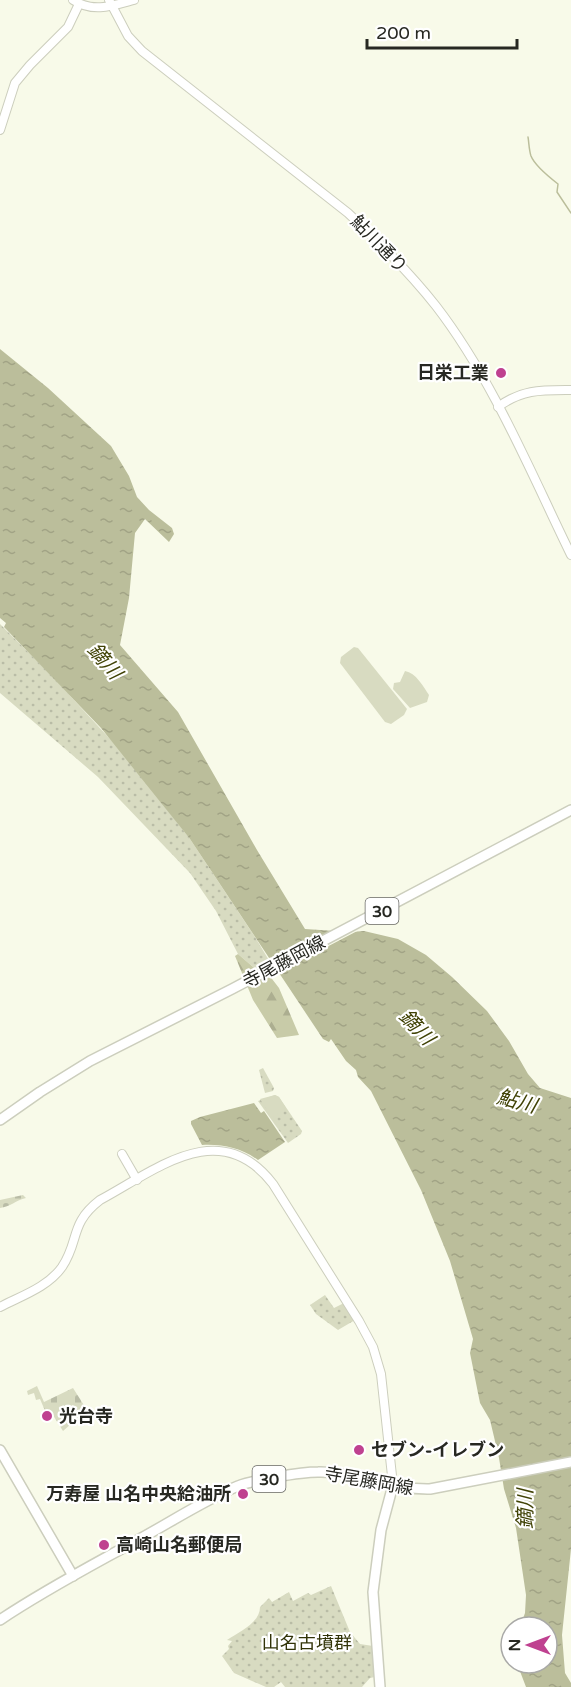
<svg xmlns="http://www.w3.org/2000/svg" width="571" height="1687" font-family="'Varela Round','Noto Sans JP',sans-serif">
<defs>
<pattern id="grass-dots" width="8" height="8" patternUnits="userSpaceOnUse" patternTransform="scale(1.5)"><rect width="8" height="8" fill="#d8dbc1"/><path d="M2 2h.1M6 6h.1" fill="none" stroke="#b9bca6" stroke-width="1.8" stroke-linecap="round"/></pattern>
<pattern id="forest-firs" width="22" height="20" patternUnits="userSpaceOnUse" patternTransform="scale(1.5)"><rect width="22" height="20" fill="#c8cba8"/><path d="M5 1l3.5 6h-7zM16 11l3.5 6h-7z" fill="#acae90"/></pattern>
<pattern id="cemetery-stones" width="16" height="16" patternUnits="userSpaceOnUse" patternTransform="scale(1.5)"><rect width="16" height="16" fill="#d8dbc1"/><path d="M2 7V4a2 2 0 0 1 4 0v3zM10 15v-3a2 2 0 0 1 4 0v3z" fill="#b9bca6"/></pattern>
<pattern id="water-ripples" width="26" height="14" patternUnits="userSpaceOnUse" patternTransform="scale(1.5)"><rect width="26" height="14" fill="#bbbe9b"/><path d="M2 4q2-2 4 0t4 0M15 11q2-2 4 0t4 0" fill="none" stroke="#a1a385"/></pattern>
</defs>
<rect width="100%" height="100%" fill="#f8fae9"/>
<g fill="url(#grass-dots)">
<path d="M0,624L49,673L123,753L190,839L255,937L276,972L269,975L259,972L238,954L216,911L190,873L98,777L0,693Z"/>
<path d="M263,1068L274,1088L273,1091L265,1093L259,1070Z"/>
<path d="M275,1095L279,1097L302,1131L301,1134L288,1143L258,1101Z"/>
<path d="M325,1295L334,1308L344,1303L355,1320L338,1330L316,1314L310,1305Z"/>
<path d="M331,1586L350,1632L360,1644L373,1646L375,1677L370,1678L362,1687H285L281,1682L274,1687H266L234,1673L222,1656L229,1649L228,1646L232,1641L227,1640C239,1632 260,1623 260,1607L269,1598L272,1602L289,1592L293,1601L308,1593L311,1595Z"/>
</g>
<path fill="url(#forest-firs)" d="M238,954L259,972L269,975L279,988L299,1035L277,1038L253,1000L235,956Z"/>
<g fill="url(#cemetery-stones)">
<path d="M23,1195L26,1198C16,1200 10,1207 0,1208V1200Z"/>
<path d="M37,1386L44,1402L73,1388L87,1410L63,1431L51,1412L46,1413L40,1399L36,1400L34,1393L28,1395L27,1391Z"/>
</g>
<g fill="#d8dbc1">
<path d="M354,647L358,648L407,709L404,715L391,724L385,722L340,663L341,657Z"/>
<path d="M405,671C416,673 423,686 429,695L427,702L410,708L393,689L394,683L400,682Z"/>
<path d="M275,1095L279,1097L286,1108L272,1118L260,1099Z"/>
</g>
<g fill="url(#water-ripples)">
<path d="M0,349L48,388L111,446L129,476L137,497L149,510L172,528L174,534L169,542L145,519L135,533L129,598L120,645L178,712L257,850L305,929L350,932L364,931L398,939L426,955L452,977L487,1011L509,1041L528,1074L540,1088L571,1098V1549L562,1635L565,1673L571,1683V1687H526L518,1666V1663H547V1627H520L525,1613L526,1595L516,1528L504,1489L499,1458L490,1420L480,1403L470,1353L473,1339L450,1261L421,1190L371,1091L358,1077L356,1070L346,1061L331,1039L329,1042L323,1039L190,839L101,728L4,627L6,623L0,618Z"/>
<path d="M254,1103L261,1113L264,1111L285,1142L258,1160C241,1148 223,1144 202,1145L191,1124V1121L200,1117Z"/>
</g>
<path fill="#f8fae9" d="M339,927L350,929L363,928L275,974L269,964Z"/>
<g fill="none" stroke-linecap="round" stroke-linejoin="round">
<path stroke="#bbbe9b" stroke-width="1.5" d="M528,137C529,143 529,150 531,156C535,166 549,177 558,184L557,192L571,213"/>
<defs>
<g id="minor">
<path d="M73,0C93,13 112,6 134,0"/>
<path d="M109,0L128,36L142,51L348,213C379,242 410,273 436,306C493,380 530,471 571,555"/>
<path d="M0,130L15,83L30,65L68,27L79,4"/>
<path d="M498,407C522,389 542,390 571,390"/>
<path d="M122,1154L137,1180"/>
<path d="M0,1307C21,1296 48,1287 62,1267C80,1240 69,1224 100,1200C156,1170 220,1115 273,1184L359,1321L373,1347L381,1374L393,1485"/>
</g>
<g id="major">
<path d="M0,1120L40,1092L90,1061L232,989L571,810"/>
<path d="M0,1450L73,1576"/>
<path d="M0,1620C43,1591 89,1567 134,1542C168,1524 202,1501 238,1486C254,1480 300,1472 318,1472C356,1471 392,1490 430,1489L571,1462"/>
<path d="M380,1687L373,1592L381,1530L393,1485"/>
</g>
</defs>
<use href="#minor" stroke="#cccebd" stroke-width="10"/>
<use href="#major" stroke="#cccebd" stroke-width="12"/>
<use href="#minor" stroke="#fff" stroke-width="8"/>
<use href="#major" stroke="#fff" stroke-width="9"/>
</g>
<g fill="#bf4190" stroke="#fff" stroke-width="2">
<circle cx="501" cy="373" r="6"/>
<circle cx="47" cy="1416" r="6"/>
<circle cx="359" cy="1450" r="6"/>
<circle cx="243" cy="1494" r="6"/>
<circle cx="104" cy="1545" r="6"/>
</g>
<g text-anchor="middle" stroke-width="4.5" stroke-linejoin="round" paint-order="stroke">
<g fill="#fff" stroke="#686864" stroke-width="1.5">
<rect x="365.5" y="898" width="33" height="26" rx="4.5"/>
<rect x="252.5" y="1466" width="33" height="26" rx="4.5"/>
</g>
<g font-size="16" font-weight="bold" fill="#272822">
<text x="382" y="917">30</text>
<text x="269" y="1485">30</text>
</g>
<g font-size="18" fill="#272822" stroke="#fff">
<text transform="translate(379 244) rotate(46)" y="6">鮎川通り</text>
<text transform="translate(284 962) rotate(-28)" y="6">寺尾藤岡線</text>
<text transform="translate(369 1481) rotate(10)" y="6">寺尾藤岡線</text>
</g>
<g font-size="18" font-weight="bold" fill="#272822" stroke="#fff" text-anchor="start">
<text x="489" y="379" text-anchor="end">日栄工業</text>
<text x="59" y="1422">光台寺</text>
<text x="371" y="1456">セブン-イレブン</text>
<text x="231" y="1500" text-anchor="end">万寿屋 山名中央給油所</text>
<text x="116" y="1551">高崎山名郵便局</text>
</g>
<g font-size="18" fill="#313307" stroke="#fff">
<text x="307" y="1649">山名古墳群</text>
</g>
<g font-size="20" font-style="italic" fill="#404205" stroke="#fff">
<text transform="translate(105 661) rotate(50)" y="7">鏑川</text>
<text transform="translate(417 1027) rotate(47)" y="7">鏑川</text>
<text transform="translate(517 1101) rotate(15)" y="7">鮎川</text>
<text transform="translate(525 1509) rotate(-90)" y="7">鏑川</text>
</g>
</g>
<g transform="translate(529 1645) rotate(270)"><circle r="28" fill="#ffffff" stroke="#a9a9a7" stroke-width="1.5"/>
<path d="M0-4.5L10 22L0 15L-10 22Z" fill="#bf4190"/>
<text y="-9" font-size="16" font-weight="bold" text-anchor="middle" fill="#272822">N</text>
</g>
<path d="M367 39v9h150v-9" fill="none" stroke="#272822" stroke-width="3"/>
<text x="376" y="39" font-size="18" fill="#272822" stroke="#ffffff" stroke-width="4.5" paint-order="stroke">200 m</text>
</svg>
